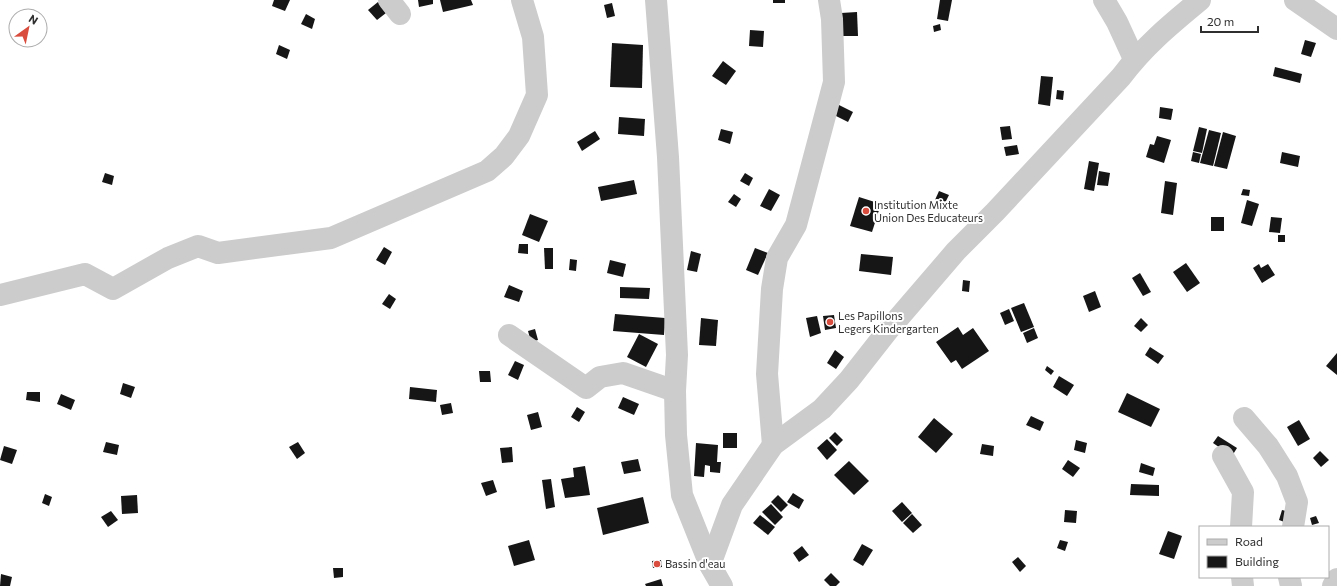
<svg xmlns="http://www.w3.org/2000/svg" width="1337" height="586" font-family="Commissioner,sans-serif">
<rect width="100%" height="100%" fill="#fff"/>
<g fill="#161616">
<path d="M274,0H290L285,11L272,6Z"/>
<path d="M418,0H433V4L419,7Z"/>
<path d="M440,0H471L473,5L443,12Z"/>
<rect x="773" y="0" width="12" height="3"/>
<path d="M940,0H952L948,21L937,19Z"/>
<path d="M378,2L386,13L377,20L368,10Z"/>
<path d="M612,3L615,16L607,18L604,5Z"/>
<path d="M857,12L858,36H842L841,13Z"/>
<path d="M306,14L315,19L312,29L301,24Z"/>
<path d="M940,24L941,30L934,32L933,26Z"/>
<path d="M750,30L764,31L763,47L749,46Z"/>
<path d="M1305,40L1316,43L1311,57L1301,54Z"/>
<path d="M612,43L643,45L642,88L610,87Z"/>
<path d="M279,45L290,50L287,59L276,54Z"/>
<path d="M723,61L736,71L726,85L712,76Z"/>
<path d="M1275,67L1302,74L1300,83L1273,76Z"/>
<path d="M1041,76L1053,77L1050,106L1038,104Z"/>
<path d="M1057,90L1064,91L1063,100L1056,99Z"/>
<path d="M837,104L853,112L848,122L832,114Z"/>
<path d="M1160,107L1173,109L1171,120L1159,118Z"/>
<path d="M619,117L645,119L644,136L618,134Z"/>
<path d="M1010,126L1012,139L1002,140L1000,127Z"/>
<path d="M1199,127L1207,129L1202,153L1193,151Z"/>
<path d="M721,129L733,132L730,144L718,140Z"/>
<path d="M1209,130L1221,133L1213,166L1200,163Z"/>
<path d="M595,131L600,139L582,151L577,142Z"/>
<path d="M1223,132L1236,136L1227,169L1214,166Z"/>
<path d="M1157,136L1171,140L1164,163L1146,157L1150,144L1154,145Z"/>
<path d="M1017,145L1019,154L1006,156L1004,147Z"/>
<path d="M1193,152L1201,154L1199,163L1191,161Z"/>
<path d="M1282,152L1300,156L1298,167L1280,163Z"/>
<path d="M1089,161L1099,163L1094,191L1084,189Z"/>
<path d="M1099,171L1110,173L1108,186L1097,185Z"/>
<path d="M105,173L114,176L112,185L102,182Z"/>
<path d="M745,173L753,178L749,186L740,181Z"/>
<path d="M634,180L637,194L601,201L598,187Z"/>
<path d="M1165,181L1177,183L1173,215L1161,213Z"/>
<path d="M769,189L780,195L771,211L760,206Z"/>
<path d="M1243,189L1250,190L1249,196L1241,195Z"/>
<path d="M939,191L949,195L944,205L935,200Z"/>
<path d="M734,194L741,199L736,207L728,202Z"/>
<path d="M859,197L881,204L872,232L850,226Z"/>
<path d="M1247,200L1259,204L1252,226L1241,223Z"/>
<path d="M530,214L548,221L539,242L522,235Z"/>
<rect x="1211" y="217" width="13" height="14"/>
<path d="M1271,217L1282,218L1280,233L1269,232Z"/>
<rect x="1278" y="235" width="7" height="7"/>
<path d="M519,244H528V254L518,253Z"/>
<path d="M384,247L392,252L385,265L376,260Z"/>
<path d="M544,248H553V269H545Z"/>
<path d="M755,248L768,253L758,275L746,270Z"/>
<path d="M691,251L701,254L697,272L687,270Z"/>
<path d="M861,254L893,257L891,275L859,271Z"/>
<path d="M570,259L577,260L576,271L569,270Z"/>
<path d="M610,260L626,264L623,277L607,273Z"/>
<path d="M1186,263L1200,283L1187,292L1173,272Z"/>
<path d="M1259,264L1261,268L1268,264L1275,275L1262,283L1253,268Z"/>
<path d="M1140,273L1151,292L1143,296L1132,278Z"/>
<path d="M963,280L970,281L969,292L962,291Z"/>
<path d="M509,285L523,291L519,302L504,297Z"/>
<path d="M620,287L650,288L649,299L620,298Z"/>
<path d="M1095,291L1101,307L1089,312L1083,296Z"/>
<path d="M389,294L396,299L390,309L382,304Z"/>
<path d="M1024,303L1034,327L1021,332L1011,308Z"/>
<path d="M1009,309L1014,321L1005,325L1000,313Z"/>
<path d="M615,314L665,318L664,335L613,331Z"/>
<path d="M834,315L836,328L825,330L823,316Z"/>
<path d="M817,316L821,333L810,337L806,318Z"/>
<path d="M701,318L718,320L716,346L699,345Z"/>
<path d="M1141,318L1148,325L1141,332L1134,326Z"/>
<path d="M958,327L963,335L973,328L989,351L962,369L956,360L951,363L936,342Z"/>
<path d="M1034,328L1038,338L1027,343L1023,333Z"/>
<path d="M535,329L538,340L531,342L528,331Z"/>
<path d="M639,334L658,344L646,367L627,357Z"/>
<path d="M1150,347L1164,356L1158,364L1145,355Z"/>
<path d="M835,350L844,357L836,369L827,363Z"/>
<path d="M1337,353V375L1326,366Z"/>
<path d="M515,361L524,365L518,380L508,375Z"/>
<path d="M1047,366L1054,371L1051,375L1045,370Z"/>
<path d="M479,371H490L491,382H480Z"/>
<path d="M1059,376L1074,385L1067,396L1053,387Z"/>
<path d="M123,383L135,387L131,398L120,394Z"/>
<path d="M410,387L437,390L436,402L409,399Z"/>
<path d="M27,392H40V402L26,400Z"/>
<path d="M1127,393L1160,409L1151,427L1118,412Z"/>
<path d="M61,394L75,400L71,410L57,404Z"/>
<path d="M623,397L639,404L634,415L618,408Z"/>
<path d="M451,403L453,413L442,415L440,405Z"/>
<path d="M577,407L585,412L579,422L571,417Z"/>
<path d="M538,412L542,427L531,430L527,415Z"/>
<path d="M1031,416L1044,422L1040,431L1026,425Z"/>
<path d="M934,418L953,434L936,453L918,437Z"/>
<path d="M1299,420L1310,439L1298,446L1287,427Z"/>
<path d="M835,432L843,440L837,446L829,438Z"/>
<rect x="723" y="433" width="14" height="15"/>
<path d="M1218,436L1237,448L1232,456L1213,443Z"/>
<path d="M827,439L837,450L827,460L817,448Z"/>
<path d="M1076,440L1087,443L1085,453L1074,450Z"/>
<path d="M106,442L119,445L117,455L103,452Z"/>
<path d="M298,442L305,453L297,459L289,447Z"/>
<path d="M696,443L718,445L717,462H721L720,473L710,472V466L705,465L704,477L694,476Z"/>
<path d="M982,444L994,446L993,456L980,454Z"/>
<path d="M4,446L17,450L12,464L0,460Z"/>
<path d="M512,447L513,462L502,463L500,448Z"/>
<path d="M1320,451L1329,460L1321,467L1313,458Z"/>
<path d="M638,459L641,471L624,474L621,462Z"/>
<path d="M1068,460L1080,468L1073,477L1062,469Z"/>
<path d="M849,461L869,481L854,495L834,475Z"/>
<path d="M1141,463L1155,468L1153,476L1139,472Z"/>
<path d="M585,466L590,495L565,498L561,479L574,477L573,468Z"/>
<path d="M551,479L555,507L546,509L542,480Z"/>
<path d="M493,480L497,492L486,496L481,483Z"/>
<path d="M1131,484L1159,485V496L1130,495Z"/>
<path d="M793,493L804,500L799,509L787,502Z"/>
<path d="M45,494L52,497L49,506L42,503Z"/>
<path d="M137,495L138,513L122,514L121,496Z"/>
<path d="M778,495L788,505L781,512L771,502Z"/>
<path d="M643,497L649,523L603,535L597,508Z"/>
<path d="M902,502L912,513L902,522L892,511Z"/>
<path d="M771,504L783,517L775,525L762,512Z"/>
<path d="M1065,510L1077,511L1076,523L1064,522Z"/>
<path d="M1282,510L1290,512L1287,523L1279,520Z"/>
<path d="M111,511L118,520L108,527L101,517Z"/>
<path d="M912,514L922,525L913,533L903,523Z"/>
<path d="M760,515L775,527L768,535L753,523Z"/>
<path d="M1316,516L1319,523L1312,525L1310,518Z"/>
<path d="M1168,531L1182,536L1174,559L1159,554Z"/>
<path d="M529,540L535,560L514,566L508,546Z"/>
<path d="M1060,540L1068,542L1065,551L1057,548Z"/>
<path d="M862,544L873,550L863,566L853,560Z"/>
<path d="M802,546L809,555L799,562L793,553Z"/>
<path d="M1018,557L1026,566L1020,572L1012,562Z"/>
<path d="M661,560L662,567L653,568L652,561Z"/>
<path d="M333,568H343V577L334,578Z"/>
<path d="M831,573L840,582L836,586H830L824,580Z"/>
<path d="M1,574L12,577L10,586H0Z"/>
<path d="M661,579L663,586H646L645,584Z"/>
</g>
<g fill="none" stroke-linecap="round" stroke-linejoin="round">
<g stroke="#ccc" stroke-width="22">
<path d="M389,0L400,14"/>
<path d="M656,0L668,157L677,355L675,391L676,435L682,495L710,565"/>
<path d="M1104,0L1117,22L1134,59"/>
<path d="M1295,0L1337,29"/>
<path d="M0,295L85,274L113,289L168,258L198,246L218,253L331,238L487,171L504,156L519,136L537,95L533,37L522,0"/>
<path d="M509,335L586,388L600,377L623,373L675,391"/>
<path d="M1244,418L1268,446L1287,476L1297,502L1293,527"/>
<path d="M773,445L767,374L772,289L777,258L796,225L834,82L832,19L829,0"/>
<path d="M1223,456L1243,492L1241,527"/>
<path d="M1242,577L1243,586"/>
<path d="M1289,577L1291,586"/>
<path d="M722,586L710,565L732,505L773,445L822,409L849,380L889,329L956,251L995,212L1121,77C1144,46 1171,24 1200,0"/>
<path d="M1333,586L1337,579"/>
</g>
</g>
<g fill="#d94d3e" stroke="#fff" stroke-width="1.5">
<circle cx="866" cy="211" r="4"/>
<circle cx="830" cy="322" r="4"/>
<circle cx="657" cy="564" r="4"/>
</g>
<g text-anchor="middle" stroke-width="4" stroke-linejoin="round" paint-order="stroke">
<g font-size="11" fill="#2f2f2f" stroke="#fff" text-anchor="start">
<text x="874" y="209">Institution Mixte<tspan x="874" dy="13">Union Des Educateurs</tspan></text>
<text x="838" y="320">Les Papillons<tspan x="838" dy="13">Legers Kindergarten</tspan></text>
<text x="665" y="568">Bassin d'eau</text>
</g>
</g>
<rect x="1199" y="526" width="130" height="52" fill="#ffffff" stroke="#acacac"/>
<rect x="1207" y="539" width="20" height="6" fill="#cccccc" stroke="#acacac"/>
<text x="1235" y="546" font-size="12" fill="#2f2f2f">Road</text>
<rect x="1207" y="556" width="20" height="12" fill="#161616" stroke="#acacac"/>
<text x="1235" y="566" font-size="12" fill="#2f2f2f">Building</text>
<g transform="translate(28 28) rotate(33)"><circle r="19" fill="#ffffff" stroke="#acacac"/>
<path d="M0-3L7 15L0 10L-7 15Z" fill="#d94d3e"/>
<text y="-6" font-size="11" font-weight="bold" text-anchor="middle" fill="#2f2f2f">N</text>
</g>
<path d="M1201 26v6h57v-6" fill="none" stroke="#2f2f2f" stroke-width="2"/>
<text x="1207" y="26" font-size="12" fill="#2f2f2f" stroke="#ffffff" stroke-width="3" paint-order="stroke">20 m</text>
</svg>
